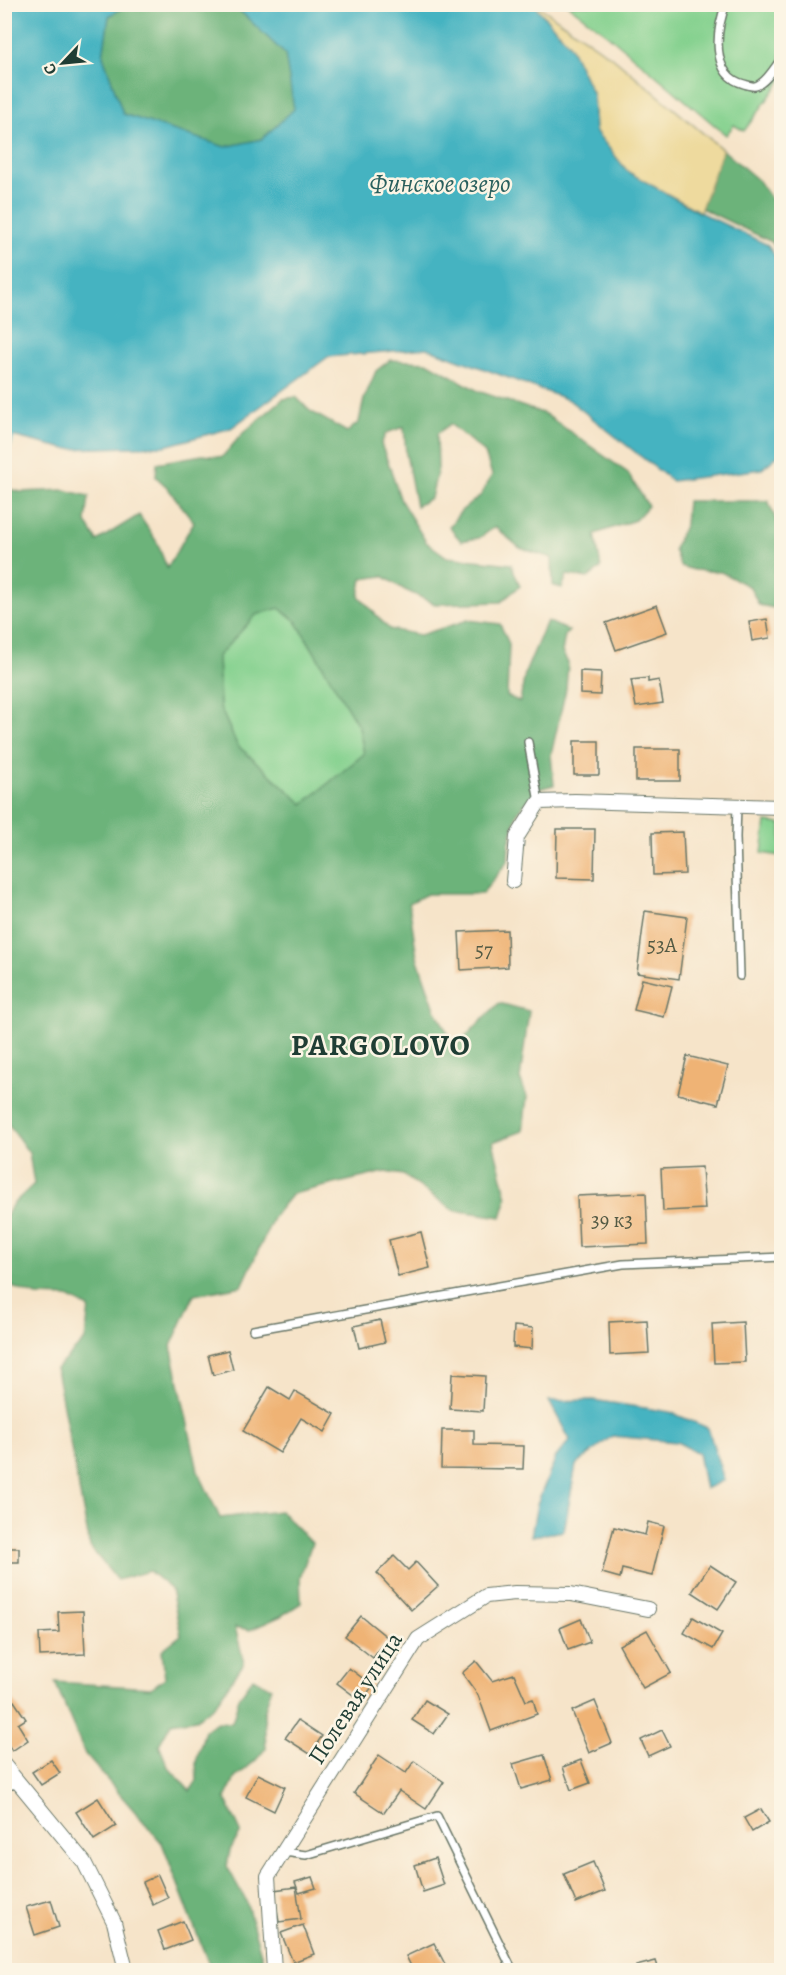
<svg xmlns="http://www.w3.org/2000/svg" width="786" height="1975" font-family="Alegreya,serif">
<rect width="100%" height="100%" fill="#fcf5e5"/>
<filter id="ink" filterUnits="userSpaceOnUse"><feTurbulence type="fractalNoise" baseFrequency=".0167" numOctaves="2"/><feDisplacementMap in="SourceGraphic" scale="12" xChannelSelector="R" yChannelSelector="G"/><feConvolveMatrix kernelMatrix="1 2 1 2 8 2 1 2 1" color-interpolation-filters="sRGB"/></filter>
<filter id="wash" filterUnits="userSpaceOnUse"><feTurbulence type="fractalNoise" baseFrequency=".008" numOctaves="4" result="noise"/><feDisplacementMap in="SourceGraphic" scale="24" xChannelSelector="R" yChannelSelector="G"/><feGaussianBlur stdDeviation="1.35" result="paint"/><feColorMatrix in="noise" values="0 0 0 0 0 0 0 0 0 0 0 0 0 0 0 0 0 1.4 0 .05"/><feComposite in="paint" operator="in"/></filter>
<g filter="url(#wash)">
<rect width="100%" height="100%" fill="#f6e4c9"/>
<g fill="#85d18f" stroke="#528762" stroke-width="1.5">
<path d="M568,5H781V81L744,131L734,125L726,135L608,35Z"/>
<path d="M279,608L296,621L359,726L364,754L303,804L237,745L220,707L218,656L256,614Z"/>
<path d="M766,822L781,824V856L762,853Z"/>
</g>
<g fill="#6cb37a" stroke="#467857" stroke-width="1.5" fill-rule="evenodd">
<path d="M127,5H213L215,6L240,11L285,54L295,109L262,139L225,147L123,114L103,56L109,16Z"/>
<path d="M723,150L759,181L781,213V257L772,242L701,208Z"/>
<path d="M390,360L427,362L478,391L545,414L628,473L648,506L635,520L595,534L601,568L588,578L567,575L562,588L553,586L552,558L520,548L495,527L479,538L461,541L449,527L461,511L481,495L492,475L485,453L450,424L437,434L438,468L431,498L416,506L406,454L404,427L386,433L381,444L389,465L401,501L426,542L447,557L511,564L520,586L501,602L435,604L405,590L383,576L362,579L359,596L389,629L420,635L468,620L500,624L509,644L507,696L520,702L525,673L547,621L569,631L565,635L562,652L568,663L566,689L551,755L554,785L538,789L517,813L509,844L508,861L482,894H427L409,903L417,957L435,1009L455,1047L499,1003L529,1011L520,1079L527,1097L523,1131L493,1142L507,1198L501,1217L453,1210L403,1175L385,1172L292,1194L274,1216L242,1286L194,1295L171,1346L198,1471L220,1518L280,1511L312,1543L300,1577L301,1603L281,1616L250,1630L235,1627L244,1663L214,1706L196,1719L171,1723L159,1745L168,1767L190,1791L197,1781L196,1762L205,1730L217,1722L232,1723L239,1698L253,1678L271,1688L264,1713L266,1748L256,1760L235,1778L225,1798L241,1832L230,1850L227,1866L246,1901L263,1961L264,1970H211L162,1843L85,1754L55,1682L151,1688L165,1678L162,1650L181,1635L171,1589L149,1571L117,1580L90,1547L56,1369L85,1340L89,1308L68,1297L37,1296L4,1284V1221L12,1205L34,1184L29,1153L4,1118L5,488L21,492L64,490L89,496L86,522L97,541L139,515L157,542L167,568L194,522L167,487L156,477L157,463L202,455L222,457L243,433L283,399L296,397L310,411L347,432L359,422L364,399L376,371ZM279,608L296,621L359,727L364,754L303,804L237,745L220,707L218,656L256,615Z"/>
<path d="M687,501H768L781,531L780,609L759,605L750,587L721,572L694,570L680,566L674,549L685,524Z"/>
</g>
<path fill="#eeda9e" stroke="#868c69" stroke-width="1.5" d="M534,5H537L616,60L723,150L700,212L628,172L595,131L593,95L569,44Z"/>
<g fill="#45b3c1" stroke="#32787a" stroke-width="1.5">
<path d="M5,4L127,5L109,16L103,56L123,114L225,147L262,139L294,109L285,54L240,11L215,6L213,5H534L569,44L593,95L595,131L628,172L699,212L768,245L781,265V453L762,469L672,481L569,400L427,348L328,357L231,428L165,446L66,449L12,436L4,425Z"/>
<path d="M593,1400L670,1412L708,1428L724,1480L705,1489L698,1453L677,1442L612,1436L576,1465L564,1531L531,1536L537,1504L556,1457L570,1440L549,1401Z"/>
</g>
<g fill="none" stroke-linecap="round" stroke-linejoin="round">
<path stroke="#45b3c1" stroke-width="4.5" d="M4,461L12,436"/>
</g>
<g id="blocks">
<g fill="#efb374">
<path d="M657,605L667,632L616,650L606,623Z"/>
<path d="M767,619L770,638L752,641L749,622Z"/>
<path d="M580,671L601,672L600,695L580,694Z"/>
<path d="M648,678V682L659,680L663,703L636,707L631,680Z"/>
<rect x="574" y="741" width="25" height="34"/>
<rect x="636" y="749" width="44" height="32"/>
<path d="M557,829H595L594,879L556,878Z"/>
<path d="M683,832L685,874L653,875L652,833Z"/>
<path d="M645,911L687,917L679,979L637,973Z"/>
<path d="M507,930L508,967L461,970L459,932Z"/>
<path d="M642,979L672,986L664,1017L634,1010Z"/>
<path d="M687,1056L728,1066L718,1104L678,1094Z"/>
<path d="M702,1167L705,1209L663,1211L661,1169Z"/>
<path d="M646,1193L648,1244L579,1247L577,1196Z"/>
<path d="M421,1232L430,1268L398,1276L389,1240Z"/>
<path d="M380,1320L385,1342L359,1348L354,1326Z"/>
<path d="M647,1320L649,1353L610,1355L609,1322Z"/>
<path d="M743,1322L745,1362L714,1363L712,1324Z"/>
<path d="M514,1326L533,1328L532,1349L513,1347Z"/>
<path d="M228,1350L233,1370L213,1375L208,1355Z"/>
<path d="M452,1374L485,1376L483,1411L450,1409Z"/>
<path d="M269,1387L290,1400L295,1391L335,1414L325,1432L301,1418L280,1453L243,1431Z"/>
<path d="M442,1430H474V1445L524,1446L523,1469L441,1468Z"/>
<path d="M648,1522L664,1526L652,1576L622,1569L620,1578L602,1573L614,1527L645,1535Z"/>
<rect x="4" y="1548" width="15" height="14"/>
<path d="M394,1556L408,1570L416,1562L438,1586L411,1610L377,1573Z"/>
<path d="M710,1565L736,1582L718,1609L692,1592Z"/>
<path d="M83,1611L85,1654L40,1656L39,1633L59,1632L58,1612Z"/>
<path d="M361,1616L388,1638L373,1658L345,1636Z"/>
<path d="M693,1617L722,1634L713,1649L684,1633Z"/>
<path d="M581,1619L590,1642L568,1650L560,1628Z"/>
<path d="M647,1630L671,1673L643,1688L619,1645Z"/>
<path d="M476,1661L492,1681L514,1674L526,1701L533,1699L537,1714L491,1731L478,1695L462,1673Z"/>
<path d="M349,1668L373,1686L361,1701L337,1683Z"/>
<path d="M425,1700L448,1714L434,1734L412,1720Z"/>
<path d="M14,1701L26,1719L18,1724L28,1740L12,1751L4,1738V1707Z"/>
<path d="M595,1701L612,1743L589,1753L572,1711Z"/>
<path d="M298,1720L322,1736L310,1754L285,1738Z"/>
<path d="M662,1730L670,1746L648,1756L641,1740Z"/>
<path d="M379,1755L406,1773L414,1761L444,1782L426,1809L399,1791L384,1813L354,1793Z"/>
<path d="M544,1755L552,1780L521,1789L513,1764Z"/>
<path d="M51,1760L60,1773L41,1785L32,1772Z"/>
<path d="M581,1760L590,1783L571,1790L563,1767Z"/>
<path d="M258,1774L285,1787L274,1811L246,1797Z"/>
<path d="M98,1798L116,1826L94,1840L76,1812Z"/>
<path d="M761,1809L769,1822L752,1832L744,1818Z"/>
<path d="M435,1858L444,1885L423,1892L415,1865Z"/>
<path d="M593,1862L605,1891L576,1903L564,1874Z"/>
<path d="M158,1875L168,1898L153,1905L143,1882Z"/>
<path d="M312,1877L316,1888L299,1893L295,1882Z"/>
<path d="M296,1887L301,1919L279,1922L274,1890Z"/>
<path d="M51,1900L59,1927L35,1935L26,1907Z"/>
<path d="M183,1921L191,1940L165,1950L158,1931Z"/>
<path d="M303,1925L314,1954L293,1962L281,1933Z"/>
<path d="M434,1943L448,1970H413L406,1956Z"/>
<path d="M656,1961L659,1970H637L636,1966Z"/>
</g>
</g>
</g>
<g filter="url(#ink)">
<use href="#blocks" fill-opacity="0" stroke="#6a7768" stroke-width="1.5"/>
<g fill="none" stroke-linecap="round" stroke-linejoin="round">
<defs>
<g id="lane">
<path d="M726,4C716,30 710,75 744,84C751,86 755,88 761,83C769,78 776,65 782,58"/>
<path d="M528,742L539,802"/>
<path d="M737,806L736,837L740,976"/>
<path d="M253,1330L623,1264L782,1257"/>
<path d="M4,1786L20,1784"/>
<path d="M284,1852L306,1855L437,1816L511,1967"/>
</g>
<g id="street">
<path d="M513,881L517,837L539,802L575,801L782,807"/>
<path d="M4,1765L84,1862L114,1922L126,1970"/>
<path d="M274,1970L268,1876L418,1639L486,1596L515,1593L571,1594L648,1609"/>
</g>
</defs>
<use href="#lane" stroke="#6a7768" stroke-width="10"/>
<use href="#street" stroke="#6a7768" stroke-width="16"/>
<use href="#lane" stroke="#fff" stroke-width="7"/>
<use href="#street" stroke="#fff" stroke-width="14"/>
</g>
</g>
<g text-anchor="middle" stroke-width="5" stroke-linejoin="round" paint-order="stroke">
<g font-size="21" fill="#535a44">
<text x="662" y="952">53А</text>
<text x="484" y="957">57</text>
<text x="612" y="1227">39 к3</text>
</g>
<g font-size="24" fill="#1f3d34" stroke="#fcf5e5">
<text transform="translate(355 1698) rotate(-57)" y="8">Полевая улица</text>
</g>
<g font-size="26" font-style="italic" fill="#2a605e" stroke="#fcf5e5">
<text x="440" y="192">Финское озеро</text>
</g>
<g font-size="30" font-weight="bold" letter-spacing="1.5" fill="#1f3d34" stroke="#fcf5e5">
<text x="381" y="1055">PARGOLOVO</text>
</g>
</g>
<rect width="786" height="1975" fill="none" stroke="#fcf5e5" stroke-width="24"/>
<g transform="translate(63 63) rotate(244)" stroke="#fcf5e5" stroke-width="4.5" paint-order="stroke">
<path d="M0-4.5L10 22L0 15L-10 22Z" fill="#1f3d34"/>
<text y="-9" font-size="16" font-weight="bold" text-anchor="middle" fill="#1f3d34">С</text>
</g>
</svg>
